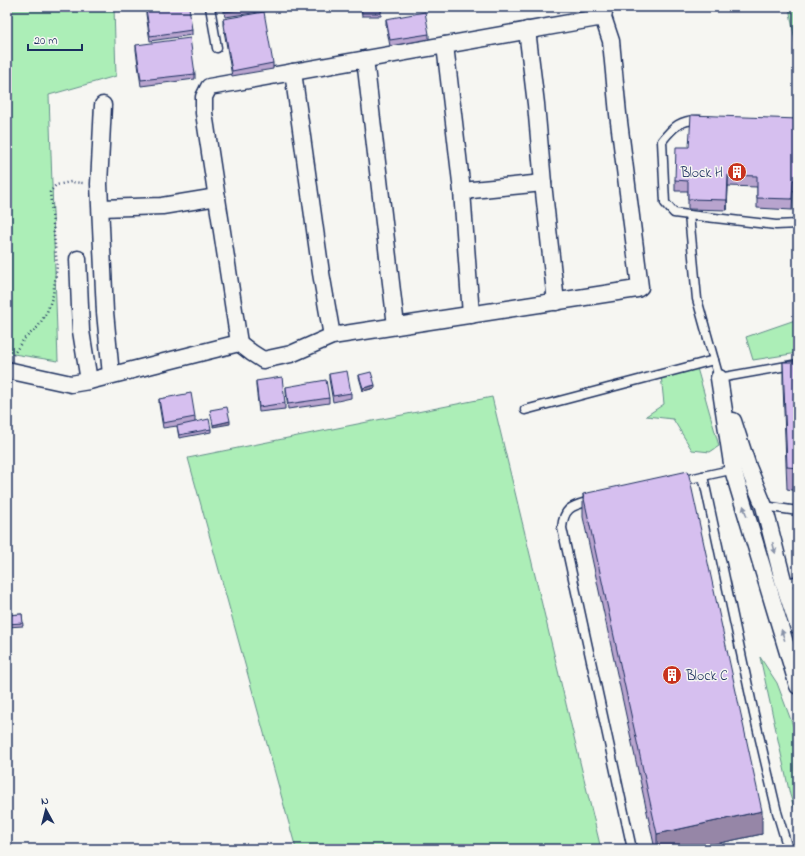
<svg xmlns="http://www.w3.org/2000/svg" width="805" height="856" font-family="'Indie Flower',sans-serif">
<rect width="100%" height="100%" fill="#f6f6f2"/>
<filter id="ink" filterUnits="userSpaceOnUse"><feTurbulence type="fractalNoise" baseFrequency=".025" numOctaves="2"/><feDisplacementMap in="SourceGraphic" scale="8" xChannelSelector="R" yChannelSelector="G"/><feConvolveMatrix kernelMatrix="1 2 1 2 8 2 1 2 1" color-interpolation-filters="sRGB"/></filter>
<g filter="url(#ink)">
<g fill="#aceeb7" stroke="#648e8a">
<path d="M7,7H114L116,76L49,95L58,361L7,353Z"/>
<path d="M789,7H798V58Z"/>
<path d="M798,319V353L753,360L746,337Z"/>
<path d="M697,368L719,446L710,452L692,450L673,419L646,416L664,404L661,375Z"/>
<path d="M492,397L601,849H296L188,458Z"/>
<path d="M760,657L777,683L798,739V819L790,795Z"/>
</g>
<path fill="#80d1d6" stroke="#5890a6" d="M7,816L11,849H7Z"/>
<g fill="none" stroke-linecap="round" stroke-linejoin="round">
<defs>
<g id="lane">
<path d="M210,7L217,48"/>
<path d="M689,215L674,213L665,203L662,141C673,127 681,119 700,120"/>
<path d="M798,224L776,225L689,215L697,299L719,378L798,364"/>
<path d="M525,410L714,360"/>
<path d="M703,476L754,714L777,812L788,849"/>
<path d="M680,481L735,469"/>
<path d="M593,500C573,506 564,506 562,528L632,849"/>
<path d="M764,506L798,511"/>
<path d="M784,584L798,580"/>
</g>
<g id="street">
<path d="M527,30L536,104L543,183L556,302"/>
<path d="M445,45L462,191L471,315"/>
<path d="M365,59L396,326"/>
<path d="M293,72L321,273L332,336"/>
<path d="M103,105L99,184L105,312L111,375"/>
<path d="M462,191L543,183"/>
<path d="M101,208L162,206L217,197"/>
<path d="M78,259L81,331L89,381"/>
<path d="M239,343L252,353L263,360L291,354L332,336L637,289L640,287L618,114L611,41L603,17L605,7"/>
<path d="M7,370L71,384L89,381L239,343L204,113V97L209,87L603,17"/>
<path d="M719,378L733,470L798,686"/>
<path d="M733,421L748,467L764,506L784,584L798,626"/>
</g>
</defs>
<use href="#lane" stroke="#1b2f5e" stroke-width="11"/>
<use href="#street" stroke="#1b2f5e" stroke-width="19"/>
<path stroke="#1b2f5e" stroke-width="2.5" stroke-dasharray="1 3" stroke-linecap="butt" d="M13,355L24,339L38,327L47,312L53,295L57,266L50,192L56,185L71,182L83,183"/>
<use href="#lane" stroke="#f6f6f2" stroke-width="8"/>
<use href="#street" stroke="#f6f6f2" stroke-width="16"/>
</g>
<g fill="#b8a4ce" stroke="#1b2f5e">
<path d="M142,7H158L143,9Z"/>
<path d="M223,7H266V11L225,17Z"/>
<path d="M361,7H381V16H362Z"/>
<path d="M146,9L192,30V35L150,41L146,14Z"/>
<path d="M223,19L273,63V69L232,76L223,25Z"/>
<path d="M386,19L429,34V39L390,46L386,25Z"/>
<path d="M136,45L195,74V79L141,86L136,50Z"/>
<path d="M798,119V191H793L792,210L757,208V187L728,186L727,210L688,209V191H675V180L689,147Z"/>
<path d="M783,362H798V491L787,489L783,385Z"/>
<path d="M329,374L351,393V398L333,402L329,379Z"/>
<path d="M359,375L375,388L363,391L359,377Z"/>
<path d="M256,381L285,403V409L259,412L256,386Z"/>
<path d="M286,387L329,398V403L288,409L286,392Z"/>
<path d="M159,399L195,417V422L211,429V432L179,438L177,426L163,428L159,404Z"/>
<path d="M583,494L762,834L692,849H655L583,517Z"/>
<path d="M22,614L23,626L7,627V615Z"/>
</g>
<g fill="#9686a7" stroke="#1b2f5e">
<path d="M728,175V186L727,210V200Z"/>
<path d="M375,385V388L363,391V388Z"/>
<path d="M230,421V424L213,427V425Z"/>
<path d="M762,811V834L692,849H657V834Z"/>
</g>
<g fill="#d6bfef" stroke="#1b2f5e">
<path d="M158,7H189L192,30L150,36L146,9Z"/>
<path d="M224,7H256L225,12Z"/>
<path d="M361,7H381V13H362Z"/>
<path d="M264,12L273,63L232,71L223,19Z"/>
<path d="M425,12L429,34L390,40L386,19Z"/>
<path d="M190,38L195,74L141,80L136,45Z"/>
<path d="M691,115L798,119V180H793L792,199L757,198V176L728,175L727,200L688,199V181L675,180L676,147H689Z"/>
<path d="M783,362H798V468L787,467Z"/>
<path d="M347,371L351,393L333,396L329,374Z"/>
<path d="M371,372L375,385L363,388L359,375Z"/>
<path d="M282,377L285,403L259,407L256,381Z"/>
<path d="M326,380L329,398L288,404L286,387Z"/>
<path d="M191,393L195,417L163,423L159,399Z"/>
<path d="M227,407L230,421L213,425L210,410Z"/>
<path d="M209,419L211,429L179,435L177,426Z"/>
<path d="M688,471L762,811L657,834L583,494Z"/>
<path d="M22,614L23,623L7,624V615Z"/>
</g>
<defs><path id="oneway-solid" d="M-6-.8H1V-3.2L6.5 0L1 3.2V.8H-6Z"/></defs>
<g fill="#8892a8">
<use href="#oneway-solid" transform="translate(745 511) rotate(-107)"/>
<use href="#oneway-solid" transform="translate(774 548) rotate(76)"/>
<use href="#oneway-solid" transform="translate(783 635) rotate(-107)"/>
</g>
</g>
<defs>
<symbol id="building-disc" viewBox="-11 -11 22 22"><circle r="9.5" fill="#c8321e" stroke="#f6f6f2"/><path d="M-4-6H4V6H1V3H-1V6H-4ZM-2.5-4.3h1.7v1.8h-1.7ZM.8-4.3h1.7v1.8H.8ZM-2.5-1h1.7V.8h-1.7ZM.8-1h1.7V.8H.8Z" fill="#fff"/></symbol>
</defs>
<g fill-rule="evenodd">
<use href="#building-disc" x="726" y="161" width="22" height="22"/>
<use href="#building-disc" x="661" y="664" width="22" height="22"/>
</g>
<g text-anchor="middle" stroke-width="3" stroke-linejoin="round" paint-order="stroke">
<g font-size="14" fill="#1b2f5e" stroke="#f6f6f2" text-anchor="end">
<text x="723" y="177">Block H</text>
<text x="686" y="680" text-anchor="start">Block C</text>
</g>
</g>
<rect width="805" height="856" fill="none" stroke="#f6f6f2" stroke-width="24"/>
<rect x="12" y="12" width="781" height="832" fill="none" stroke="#1b2f5e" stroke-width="1.5" filter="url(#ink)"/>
<g transform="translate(46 810) rotate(353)" stroke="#f6f6f2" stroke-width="3" paint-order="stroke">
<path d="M0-3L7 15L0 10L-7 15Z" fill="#1b2f5e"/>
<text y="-6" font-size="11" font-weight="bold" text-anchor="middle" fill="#1b2f5e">N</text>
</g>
<path d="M28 44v6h54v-6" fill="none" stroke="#1b2f5e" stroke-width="2"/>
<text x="34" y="44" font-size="12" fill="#1b2f5e" stroke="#f6f6f2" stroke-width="3" paint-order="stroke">20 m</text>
</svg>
